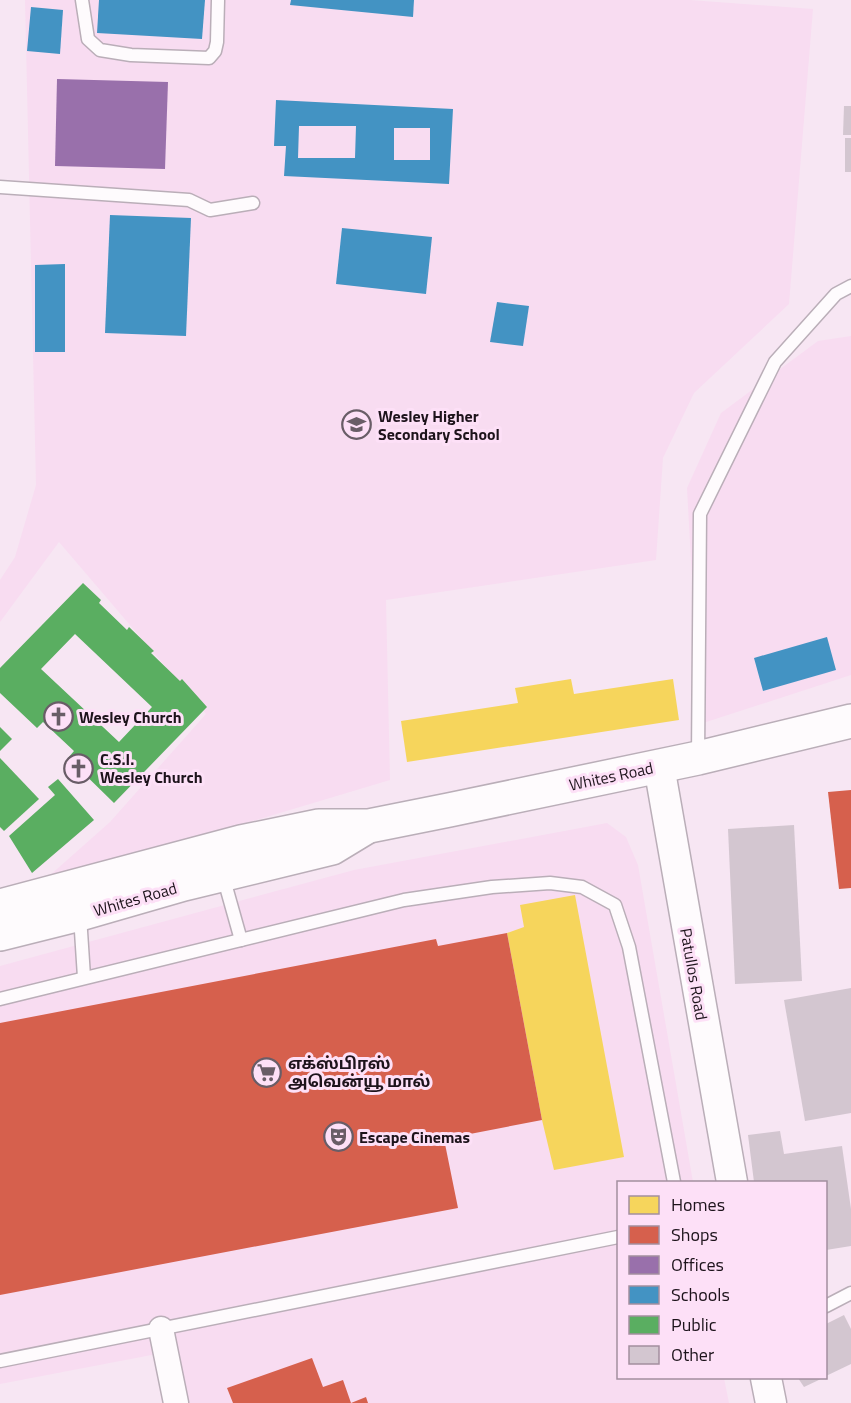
<svg xmlns="http://www.w3.org/2000/svg" width="851" height="1403" font-family="'Titillium Web','Noto Sans Tamil',sans-serif">
<rect width="100%" height="100%" fill="#f7e6f3"/>
<g fill="#f8dcf1">
<path d="M25,0H690L813,9L789,304L694,393L663,458L656,560L386,600L390,780L39,885L110,822L206,714L59,542L0,622V580L15,557L36,485Z"/>
<path d="M851,336V675L700,724L687,488L721,413L818,341Z"/>
<path d="M607,823L626,837L638,865L693,1182H618V1378H724L729,1403H174L162,1353L0,1384V966L354,870Z"/>
</g>
<g fill="#f6d55c">
<path d="M571,679L574,694L673,679L679,720L407,762L401,721L518,703L515,688Z"/>
<path d="M575,895L624,1157L554,1170L542,1120L507,933L524,927L520,905Z"/>
</g>
<g fill="#d6604d">
<path d="M851,790V888L839,889L828,792Z"/>
<path d="M507,933L542,1120L444,1139L458,1208L0,1295V1023L436,939L438,946Z"/>
<path d="M312,1358L323,1387L343,1380L351,1403H233L227,1388Z"/>
<path d="M366,1397L368,1403H351Z"/>
</g>
<path fill="#9970ab" d="M57,79L168,82L165,169L55,166Z"/>
<g fill="#4393c3" fill-rule="evenodd">
<path d="M99,0H205L202,39L97,33Z"/>
<path d="M291,0H414L413,17L290,5Z"/>
<path d="M31,7L63,10L60,54L27,51Z"/>
<path d="M276,100L453,109L449,184L284,176L286,146H274ZM299,126H356L355,158H298ZM394,128H430V160H394Z"/>
<path d="M110,215L191,218L186,336L105,333Z"/>
<path d="M342,228L432,237L426,294L336,284Z"/>
<path d="M65,264V352H35V265Z"/>
<path d="M497,302L529,306L523,346L490,342Z"/>
<path d="M827,637L836,670L763,691L754,658Z"/>
</g>
<g fill="#5aae61" fill-rule="evenodd">
<path d="M83,583L101,600L99,603L127,630L129,627L154,651L151,653L180,681L182,679L207,707L114,803L68,758L74,751L43,722L37,728L0,693V668ZM75,634L152,707L119,742L41,669Z"/>
<path d="M0,727L12,739L0,751Z"/>
<path d="M0,758L39,799L4,831L0,827Z"/>
<path d="M58,779L94,820L32,873L9,836L55,795L48,787Z"/>
</g>
<g fill="#d3c6d0">
<path d="M844,106H851V135H843Z"/>
<rect x="845" y="138" width="6" height="34"/>
<path d="M794,825L802,981L735,984L728,829Z"/>
<path d="M851,988V1113L805,1121L784,1000Z"/>
<path d="M780,1131L784,1154L842,1146L851,1209V1246L826,1250V1182H754L748,1135Z"/>
<path d="M844,1315L851,1329V1364L826,1376V1324Z"/>
<path d="M798,1378H823L804,1387Z"/>
</g>
<g fill="none" stroke-linecap="round" stroke-linejoin="round">
<defs>
<g id="service">
<path d="M82,0L88,39L100,50L131,55L209,58L215,51L217,42L218,0"/>
<path d="M0,187L189,200L210,210L253,203"/>
<path d="M698,757L700,514L775,362L836,294L851,286"/>
<path d="M223,876L241,940"/>
<path d="M80,916L84,977"/>
<path d="M0,999L404,900L492,887L550,883L582,887L615,905L629,947L674,1182"/>
<path d="M826,1306L851,1293"/>
<path d="M0,1361L618,1237"/>
</g>
<path id="minor" d="M161,1329L176,1403"/>
<g id="tertiary">
<path d="M659,766L732,1182"/>
<path d="M766,1378L771,1403"/>
</g>
<g id="secondary">
<path d="M0,906L241,842L319,826H369L449,810L698,758L851,721"/>
<path d="M0,934L80,914L184,884L332,848L365,828"/>
</g>
</defs>
<use href="#service" stroke="#baaeb8" stroke-width="15"/>
<use href="#minor" stroke="#baaeb8" stroke-width="27"/>
<use href="#tertiary" stroke="#baaeb8" stroke-width="33"/>
<use href="#secondary" stroke="#baaeb8" stroke-width="36"/>
<use href="#service" stroke="#fefbfd" stroke-width="12"/>
<use href="#minor" stroke="#fefbfd" stroke-width="24"/>
<use href="#tertiary" stroke="#fefbfd" stroke-width="30"/>
<use href="#secondary" stroke="#fefbfd" stroke-width="33"/>
</g>
<defs>
<symbol id="school-ring" viewBox="-11 -11 22 22"><circle r="9.5" fill="#fde0f7" stroke="#695d67" stroke-width="1.5"/><path d="M0-5L7-2L0 1L-7-2ZM-4 1L0 2.5L4 1V4Q0 6-4 4Z" fill="#695d67"/></symbol>
<symbol id="church-ring" viewBox="-11 -11 22 22"><circle r="9.5" fill="#fde0f7" stroke="#695d67" stroke-width="1.5"/><path d="M-1.2-6h2.4v3.5h3.3v2.4h-3.3V6h-2.4V-.1h-3.3v-2.4h3.3Z" fill="#695d67"/></symbol>
<symbol id="supermarket-ring" viewBox="-11 -11 22 22"><circle r="9.5" fill="#fde0f7" stroke="#695d67" stroke-width="1.5"/><path d="M-6-5.5h2.5l.6 2H6L4.5 2H-2.5L-4.4-4H-6ZM-1.5 3.2a1.3 1.3 0 1 0 .1 0ZM3 3.2a1.3 1.3 0 1 0 .1 0Z" fill="#695d67"/></symbol>
<symbol id="theatre-ring" viewBox="-11 -11 22 22"><circle r="9.5" fill="#fde0f7" stroke="#695d67" stroke-width="1.5"/><path d="M-5-5.5Q0-4 5-5.5V0Q5 5 0 6Q-5 5-5 0ZM-3.3-2.5H-1v1.5H-3.3ZM1-2.5H3.3v1.5H1ZM-2.8 1Q0 5.5 2.8 1Z" fill="#695d67"/></symbol>
</defs>
<g fill-rule="evenodd">
<use href="#school-ring" x="340" y="408" width="33" height="33"/>
<use href="#church-ring" x="42" y="700" width="33" height="33"/>
<use href="#church-ring" x="62" y="752" width="33" height="33"/>
<use href="#supermarket-ring" x="250" y="1056" width="33" height="33"/>
<use href="#theatre-ring" x="322" y="1120" width="33" height="33"/>
</g>
<g text-anchor="middle" stroke-width="6" stroke-linejoin="round" paint-order="stroke">
<g font-size="16" font-weight="bold" fill="#1d131b" stroke="#fde0f7" text-anchor="start">
<text x="378" y="422">Wesley Higher<tspan x="378" dy="18">Secondary School</tspan></text>
<text x="79" y="723">Wesley Church</text>
<text x="100" y="765">C.S.I.<tspan x="100" dy="18">Wesley Church</tspan></text>
<text x="288" y="1069">எக்ஸ்பிரஸ்<tspan x="288" dy="18">அவென்யூ மால்</tspan></text>
<text x="359" y="1143">Escape Cinemas</text>
</g>
<g font-size="16" fill="#1d131b" stroke="#fde0f7">
<text transform="translate(611 776) rotate(-12)" y="6">Whites Road</text>
<text transform="translate(135 899) rotate(-16)" y="6">Whites Road</text>
<text transform="translate(694 974) rotate(80)" y="6">Patullos Road</text>
</g>
</g>
<rect x="617" y="1181" width="210" height="198" fill="#fde0f7" stroke="#a38e9f" stroke-width="1.5"/>
<rect x="629" y="1196" width="30" height="18" fill="#f6d55c" stroke="#a38e9f" stroke-width="1.5"/>
<text x="671" y="1211" font-size="18" fill="#1d131b">Homes</text>
<rect x="629" y="1226" width="30" height="18" fill="#d6604d" stroke="#a38e9f" stroke-width="1.5"/>
<text x="671" y="1241" font-size="18" fill="#1d131b">Shops</text>
<rect x="629" y="1256" width="30" height="18" fill="#9970ab" stroke="#a38e9f" stroke-width="1.5"/>
<text x="671" y="1271" font-size="18" fill="#1d131b">Offices</text>
<rect x="629" y="1286" width="30" height="18" fill="#4393c3" stroke="#a38e9f" stroke-width="1.5"/>
<text x="671" y="1301" font-size="18" fill="#1d131b">Schools</text>
<rect x="629" y="1316" width="30" height="18" fill="#5aae61" stroke="#a38e9f" stroke-width="1.5"/>
<text x="671" y="1331" font-size="18" fill="#1d131b">Public</text>
<rect x="629" y="1346" width="30" height="18" fill="#d3c6d0" stroke="#a38e9f" stroke-width="1.5"/>
<text x="671" y="1361" font-size="18" fill="#1d131b">Other</text>
</svg>
